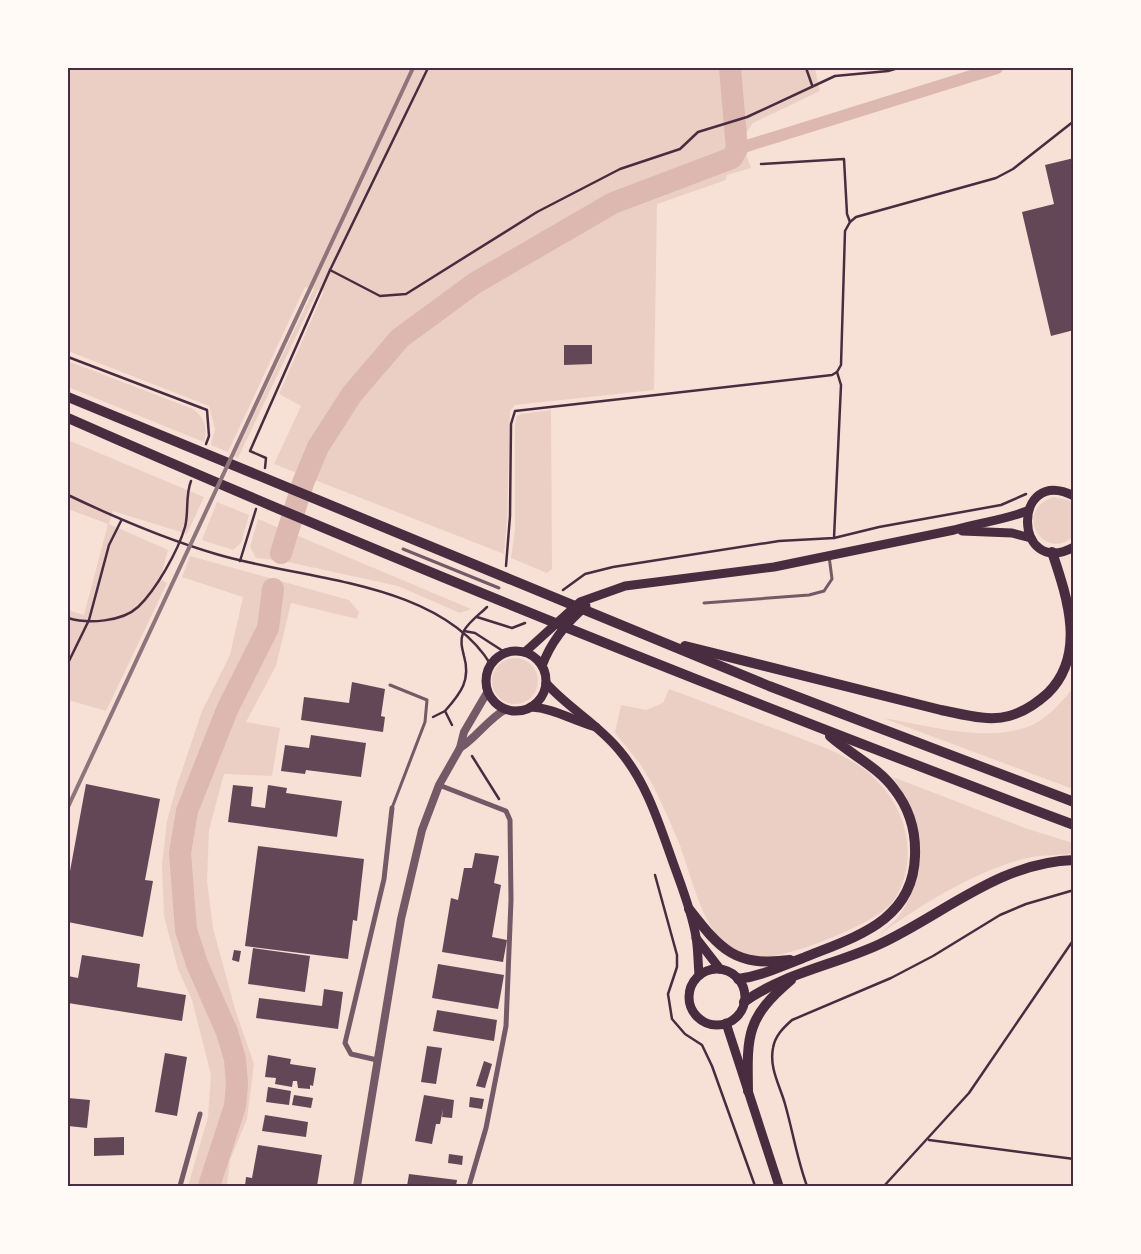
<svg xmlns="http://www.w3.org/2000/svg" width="1141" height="1254" font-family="'Work Sans',sans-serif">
<rect width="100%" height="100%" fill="#f7e1d7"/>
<g fill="#ebcfc5">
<path d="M68,68H815L820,91L753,123L741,140L751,168L727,175L726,180L657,204L654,390L515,405L510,411L507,519L504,554L274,464L301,406L279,394L324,291L318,290L238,458L234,456L314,289L305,287L228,452L211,445L215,429L209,406L68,351Z"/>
<path d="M68,361L193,409C205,418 208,428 204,442L68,387Z"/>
<path d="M551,410L552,569L547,573L511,558L515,530V424L517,416L521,414Z"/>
<path d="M68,440L204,497L187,534L113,511L109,524L168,550L160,579L167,583L106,711L68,700V610L84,615L108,524L68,509Z"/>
<path d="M1053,497L1068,500L1073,504V536C1047,563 1010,513 1053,497Z"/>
<path d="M217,502L249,515L241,543L233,550L202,540Z"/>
<path d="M258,519L471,609L460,613L398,586L283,561L256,558L250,547Z"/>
<path d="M190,556L349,600L359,612L357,619L291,603L276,666L246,722L280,728L272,776L224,774L209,830L207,881L213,928L235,1009L254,1064L247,1119L230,1160L227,1186H188L208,1117L211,1075L192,1000L178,969L164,916L162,864L167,821L176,788L202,711L230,655L243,597L182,577Z"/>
<circle cx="515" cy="681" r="23"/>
<path d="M1073,688V789L883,718C928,725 991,745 1034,724C1050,716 1062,701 1073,688Z"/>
<path d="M669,689C707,703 745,718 784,732C812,743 845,753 869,773C898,799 913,832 906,871C903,883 898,897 889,906C868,926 791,957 762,957C751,957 738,954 729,947C699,924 691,871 677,838C666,813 655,786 640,764C632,753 623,743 615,733L621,705L646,710L663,703Z"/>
<path d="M893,777L1028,829L1073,843V854C1060,855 1045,855 1032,857C979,868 922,904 879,935C886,928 896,921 901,913C931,868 921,820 893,777Z"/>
</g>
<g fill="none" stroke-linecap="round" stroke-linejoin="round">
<path stroke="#dcb8b0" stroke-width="12" d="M737,149L997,68"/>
<g stroke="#dcb8b0" stroke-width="22">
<path d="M281,553L303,483L318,447L352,394L400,338L475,283L613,203L732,158L737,149L730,68"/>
<path d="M209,1186L235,1106L237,1084L235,1059L227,1032L197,964L186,930L180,853L187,811L227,710L268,628L273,589"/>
</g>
</g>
<g fill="#644757">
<path d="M1074,158V330L1051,336L1022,212L1054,204L1045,165Z"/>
<path d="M564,345H592V364L564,365Z"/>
<path d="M352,682L385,689L381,716L385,717L383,732L301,720L304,697L349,703Z"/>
<path d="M311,735L366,743L361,777L306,770L305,774L281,771L285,745L309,748Z"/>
<path d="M86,784L160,799L145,880L153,881L143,937L68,922V882Z"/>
<path d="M233,785L253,787L251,806L265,808L268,785L287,788L286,793L342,801L337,837L228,822Z"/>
<path d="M258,846L364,859L357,921L353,920L348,959L245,946Z"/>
<path d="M475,853L499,856L494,883L501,885L492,937L507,940L503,962L442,952L451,898L458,900L464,868H472Z"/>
<path d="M253,948L310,956L305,992L248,984Z"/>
<path d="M234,950L241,951L239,962L232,960Z"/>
<path d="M82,955L140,964L137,987L186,995L182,1021L68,1003V976L78,978Z"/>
<path d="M438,964L504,975L498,1009L432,998Z"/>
<path d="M324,989L343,992L338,1029L256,1018L259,998L322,1006Z"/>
<path d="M437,1010L497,1020L494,1041L433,1031Z"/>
<path d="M427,1046L442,1048L436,1084L421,1082Z"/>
<path d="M165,1053L187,1057L177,1116L155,1112Z"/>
<path d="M268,1055L291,1059L290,1064L316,1068L313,1086L310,1085V1089L298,1088L297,1081H293L292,1087L275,1084L276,1078L265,1077Z"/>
<path d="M484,1061L492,1064L485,1088L476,1086Z"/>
<path d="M268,1087L291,1091L289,1105L266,1102Z"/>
<path d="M294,1095L313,1098L311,1108L292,1105Z"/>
<path d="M424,1095L454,1100L452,1118L442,1117L443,1109L440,1124H436L432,1144L415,1141Z"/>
<path d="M470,1097L484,1099L482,1109L469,1107Z"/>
<path d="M68,1098L90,1100L87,1128L68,1126Z"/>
<path d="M265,1115L308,1122L306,1137L262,1131Z"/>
<path d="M124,1137V1155L94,1156V1138Z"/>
<path d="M258,1145L322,1155L317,1186H245L246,1177L252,1178Z"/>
<path d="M449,1154L463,1156L462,1165L448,1163Z"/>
<path d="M409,1174L457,1180L456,1186H407Z"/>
</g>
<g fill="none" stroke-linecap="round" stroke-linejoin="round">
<g stroke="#4a2c40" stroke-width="2.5">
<path d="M806,68L812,85"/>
<path d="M761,164L844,159L847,214L850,222"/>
<path d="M330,270L380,296L406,294L537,212L620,169L680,149L698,132L747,117L835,76L888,71L898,68"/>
<path d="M68,357L207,410L209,436L206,444"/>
<path d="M265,468L266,458L250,451L330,270L428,68"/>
<path d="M68,495C116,518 165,539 216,554C301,580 440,580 491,665"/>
<path d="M834,538L841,385L837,372"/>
<path d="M240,561L256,509"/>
<path d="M506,566L510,516L511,424L515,411L832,375L837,372L841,365L845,231L850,222L856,217L996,178L1013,169L1074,121"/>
<path d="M563,590L585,574L613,567L779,541L834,538L879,527L1001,505L1026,494"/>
<path d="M477,617L512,628L525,623"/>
<path d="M68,618C88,624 122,622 138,607C156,590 178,551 185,527C189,512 185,496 191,481"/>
<path d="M464,631L475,633L506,653"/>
<path d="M68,663L89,620L109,545L121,521"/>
<path d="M433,717L445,711"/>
<path d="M452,725L445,711C461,693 471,680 464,656C462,648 460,641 463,633C466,624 480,614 487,607"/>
<path d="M472,756L499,799"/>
<path d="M655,875L677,955V967L668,994L672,1019L685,1034L702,1045L712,1066L755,1186"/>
<path d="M929,1140L1074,1159"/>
<path d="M807,1186C797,1159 793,1132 785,1104C780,1086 769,1068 773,1048C775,1036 783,1028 792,1020L891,978L933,956L1000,915L1026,904L1074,890"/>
<path d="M884,1186L969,1093L1074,939"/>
</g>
<g stroke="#755966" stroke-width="3">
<path d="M403,549L499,588"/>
<path d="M704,603L809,595L824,591L832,579L829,556"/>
<path d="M390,685L427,700L425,722L392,808"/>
</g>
<g stroke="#755966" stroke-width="5">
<path d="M439,785L506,811L510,820L511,900L506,1026L486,1128L469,1186"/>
<path d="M377,1060L351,1054L345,1043L384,879L392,808"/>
<path d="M180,1186L200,1114"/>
</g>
<g stroke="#755966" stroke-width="8">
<path d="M460,748C477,737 488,719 506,709"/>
<path d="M357,1186L401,919L422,830L439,785L460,748L464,732L488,691"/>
</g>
<g stroke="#4a2c40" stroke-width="9">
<path d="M1074,496C1011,464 1013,580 1074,547"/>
<path d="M962,531L1012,533L1031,538"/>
<circle cx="516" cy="681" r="30"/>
<path d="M525,652L580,602L625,586L774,567L954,530C978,523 1004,520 1027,511"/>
<path d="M542,666C551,641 566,623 586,606"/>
<path d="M546,683C568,708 598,724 619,750C648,784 660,827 675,868C683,890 692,913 696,937C698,949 698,963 699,975"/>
<path d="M531,707C553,708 574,721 596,727"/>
<path d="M696,938L720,969"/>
<circle cx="717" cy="997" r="28"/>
<path d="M726,1023L779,1186"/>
</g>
<g stroke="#4a2c40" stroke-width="10">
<path d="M68,397L769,686L1074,802"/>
<path d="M68,418C399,564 735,697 1074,825"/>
<path d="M685,646L941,710C962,714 988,722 1009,716C1024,712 1037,703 1048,693C1087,654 1067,597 1052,552"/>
<path d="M689,909C721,950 735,967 790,960"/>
<path d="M738,979C762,976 781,966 803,958C854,937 913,922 915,856C916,832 909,808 894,789C878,767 850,754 830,736"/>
<path d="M744,1002C784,973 835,965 880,944C944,914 1000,862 1074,860"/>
<path d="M748,1091C747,1035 746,1018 791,980"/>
</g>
<path stroke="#8f747c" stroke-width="4" d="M68,807L413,68"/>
</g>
<rect width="1141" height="1254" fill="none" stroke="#fffaf5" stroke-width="138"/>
<rect x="69" y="69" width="1003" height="1116" fill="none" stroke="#4a2c40" stroke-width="2"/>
</svg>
